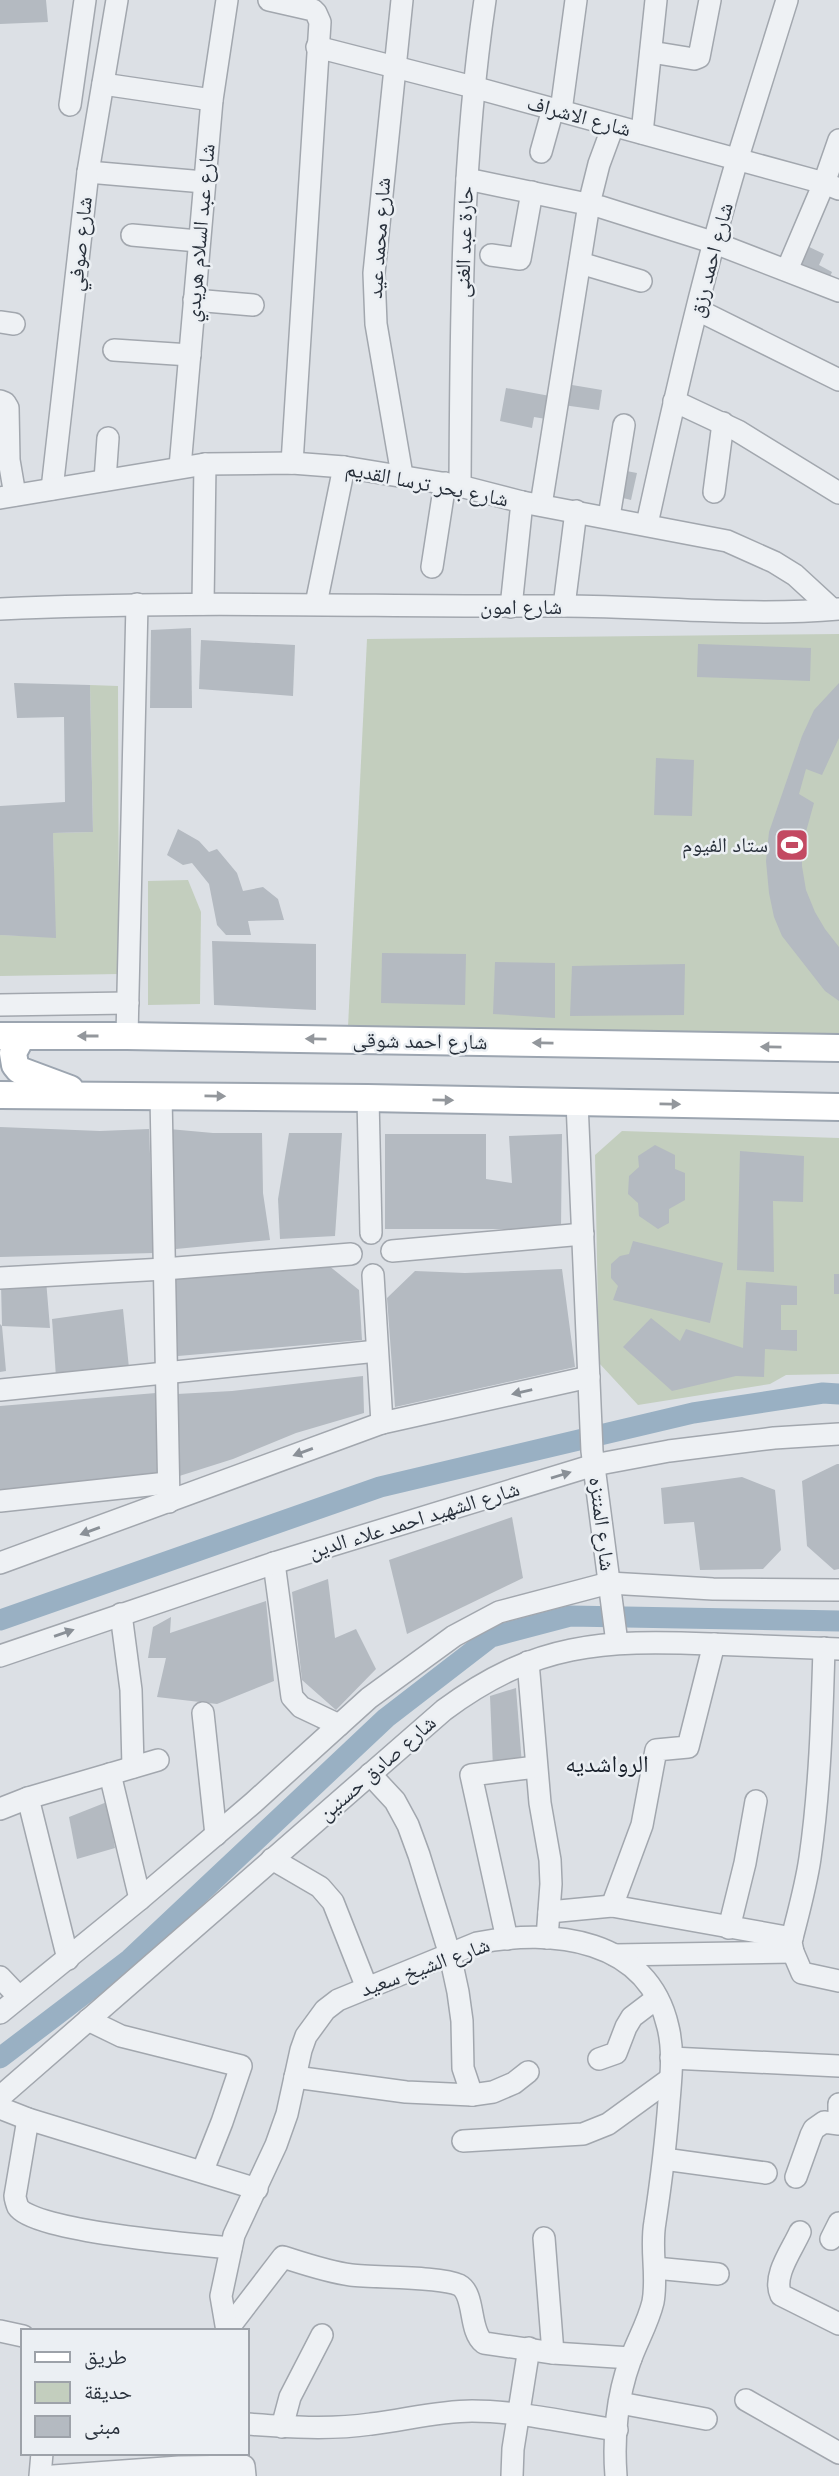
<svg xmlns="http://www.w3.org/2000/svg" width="839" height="2476" font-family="Montserrat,'Noto Naskh Arabic',sans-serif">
<rect width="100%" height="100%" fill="#dce0e5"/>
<g fill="#c3cebe">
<path d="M839,634V1037L348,1027L367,639Z"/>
<path d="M90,685L118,686L119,974L0,976V935L55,937L53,833L93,832Z"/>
<path d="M188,880L201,912L200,1004L148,1005V881Z"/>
<path d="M622,1131L839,1138V1374L786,1375L770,1384L638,1405L599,1363L595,1155Z"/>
</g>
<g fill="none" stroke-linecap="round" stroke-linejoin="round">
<g stroke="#99b0c3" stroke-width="21">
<path d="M0,1620L380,1487L693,1413L823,1393L839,1394"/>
<path d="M0,2058L130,1959L386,1718L491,1637L570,1616L839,1621"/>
</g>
</g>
<g fill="#b4bac1">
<path d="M0,0H46L48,22L0,24Z"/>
<path d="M805,245L824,254L819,265L832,272L828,281L795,265Z"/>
<path d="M566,384L602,390L599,410L563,405Z"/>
<path d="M506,388L550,396L546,419L534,417L532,428L500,421Z"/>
<path d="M621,470L637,473L631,500L615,496Z"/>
<path d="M191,628L192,708H150L151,630Z"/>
<path d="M201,640L295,645L293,696L199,689Z"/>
<path d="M698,644L811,648L810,681L697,677Z"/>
<path d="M14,683L90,685L93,832L53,833L56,938L0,935V806L65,802L64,717L17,718Z"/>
<path d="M839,683V738L822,775L806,769L799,794L814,803L802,846V866L806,890L815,912L825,929L839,947V1001L825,991L782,936L774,917L769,893L766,861L769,832L802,736L814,710Z"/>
<path d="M656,758L694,760L692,816L654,815Z"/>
<path d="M178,829L199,841L209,852L217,849L237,873L243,891L263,887L278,899L284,920L248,921L251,935H226L217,925L209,884L192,863L183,865L167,855Z"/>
<path d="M212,941L316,944V1010L214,1005Z"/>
<path d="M382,953L466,954L465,1005L381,1003Z"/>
<path d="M495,962L555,963V1018L493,1014Z"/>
<path d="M685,964L684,1015L570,1016L572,966Z"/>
<path d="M0,1127L100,1131L149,1129L154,1253L0,1257Z"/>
<path d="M169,1129L213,1133H262L263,1193L270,1240L176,1249L171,1196Z"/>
<path d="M289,1133H342L335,1236L280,1239L278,1199Z"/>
<path d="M385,1134H486V1179L512,1183L509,1136L562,1134L561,1229H385Z"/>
<path d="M655,1145L675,1155V1169L685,1173V1200L669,1209V1223L658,1229L639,1216L638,1203L628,1194L629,1176L639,1167L638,1156Z"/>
<path d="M740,1151L804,1156L803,1202L773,1201L774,1272L737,1270Z"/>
<path d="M633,1241L723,1263L710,1323L613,1300L618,1286L611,1278V1264L620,1256L629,1254Z"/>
<path d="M328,1265L359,1290L362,1340L178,1356L174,1279Z"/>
<path d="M562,1269L575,1367L395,1407L387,1298L415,1271L465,1273Z"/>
<rect x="834" y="1274" width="5" height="20"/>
<path d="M46,1280L50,1328L2,1326L6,1371L0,1372V1324L2,1326L1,1284Z"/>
<path d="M746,1282L797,1286V1305H781V1330H797V1351L765,1349L764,1377L736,1376L672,1391L623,1347L651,1318L680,1341L686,1329L743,1348Z"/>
<path d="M123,1309L129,1368L56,1377L52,1319Z"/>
<path d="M363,1376L364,1413L296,1433L233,1459L173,1478L178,1434L177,1394L232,1391Z"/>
<path d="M156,1393L157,1480L0,1496V1406Z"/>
<path d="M837,1464H839V1569L834,1570L807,1546L802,1481Z"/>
<path d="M742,1477L775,1490L781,1550L763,1569L700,1570L694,1522L664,1524L661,1488Z"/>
<path d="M512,1517L523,1578L407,1634L389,1560Z"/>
<path d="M328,1579L335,1638L356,1629L376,1669L336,1710L302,1680L292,1592Z"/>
<path d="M266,1601L274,1681L217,1704L157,1697L166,1658H148L153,1627L171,1617L170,1633Z"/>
<path d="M516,1688L522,1765L493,1768L490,1696Z"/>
<path d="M107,1802L115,1848L77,1859L69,1817Z"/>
</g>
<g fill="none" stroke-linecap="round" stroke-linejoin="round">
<defs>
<g id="minor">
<path d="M269,0L313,10L316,13L320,22L292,463"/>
<path d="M317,47L473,87L824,183L839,189"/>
<path d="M651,52L694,59L699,57L710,0"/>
<path d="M103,84L212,100"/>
<path d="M70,105L85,0"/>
<path d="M561,111L576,0"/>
<path d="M642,133L656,0"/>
<path d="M541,152L553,109"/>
<path d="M88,172L204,182"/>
<path d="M467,179L601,207L715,243L839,291"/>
<path d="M132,235L198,241"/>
<path d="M491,255L520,259L532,192"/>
<path d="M580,263L641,281"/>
<path d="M787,270L824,183L839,140"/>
<path d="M194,300L253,305"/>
<path d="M698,310L839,380"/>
<path d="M0,322L14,324"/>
<path d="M114,350L190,355"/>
<path d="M0,401L5,403L8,408L9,460L15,495"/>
<path d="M674,401L738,431L839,493"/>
<path d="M180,467L212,100L227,0"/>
<path d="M402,475L376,324L374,273L402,0"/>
<path d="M105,480L108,438"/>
<path d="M460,486C461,323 461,161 485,0"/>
<path d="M52,489L88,172L117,0"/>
<path d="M714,492L723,423"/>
<path d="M0,498L205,464L292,463L344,467L460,486L522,502L727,541L774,562L795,575L832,609"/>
<path d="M541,505L589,204L599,164L613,126"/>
<path d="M609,517L624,425"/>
<path d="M647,524C674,401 702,278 738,157C754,105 771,52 787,0"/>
<path d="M432,567L445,483"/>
<path d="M203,604L205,464"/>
<path d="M316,604L344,467"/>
<path d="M564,606L576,511"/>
<path d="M511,607L522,502"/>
<path d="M0,609C188,600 375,607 563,606C655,606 747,617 839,609"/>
<path d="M0,1005L128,1003"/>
<path d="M127,1036L137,604"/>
<path d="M161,1096L169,1502"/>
<path d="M368,1098L371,1233"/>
<path d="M577,1102L592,1451L617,1643"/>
<path d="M392,1251L583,1234"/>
<path d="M373,1275L382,1423"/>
<path d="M0,1278L164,1269L351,1254"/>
<path d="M0,1390L377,1351"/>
<path d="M0,1501L167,1483"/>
<path d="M0,1563L382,1423L589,1377"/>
<path d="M274,1563L292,1697L301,1707L339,1725"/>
<path d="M121,1614L131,1690L133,1767"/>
<path d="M824,1648C822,1718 820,1788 810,1858C806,1886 798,1914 791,1942L793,1952L802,1973L839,1981"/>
<path d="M0,1656L274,1563L594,1465L669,1451L774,1438L839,1434"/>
<path d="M528,1662L540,1803L550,1860L551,1884L547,1938"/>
<path d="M203,1713L216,1835"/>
<path d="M110,1774L140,1899"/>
<path d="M370,1774L395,1801L408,1825L419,1855L450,1955L458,1992L462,2021L463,2068L472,2095"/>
<path d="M28,1798L68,1959"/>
<path d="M0,1809L28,1798L158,1760"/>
<path d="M272,1859L320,1887L333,1902L367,1988"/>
<path d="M612,1906L642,1825L656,1750L688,1747L714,1644"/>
<path d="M549,1912L612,1906L792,1938"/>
<path d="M729,1928L745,1863L756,1801"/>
<path d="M507,1939L471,1775L536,1767"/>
<path d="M615,1955L793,1952"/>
<path d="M0,1977L19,1997"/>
<path d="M0,2013L140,1899L253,1803L369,1698L454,1636L499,1612L609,1583L713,1589L839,1590"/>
<path d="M88,2020L121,2036L241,2066L222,2122L203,2170"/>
<path d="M671,2058L839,2066"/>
<path d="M599,2059L616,2053L626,2027L632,2017L657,1998"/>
<path d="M295,2077L406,2092L472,2095L493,2092L514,2083L528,2072"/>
<path d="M0,2097L444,1710C536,1642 602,1640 711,1644C754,1646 796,1647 839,1649"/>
<path d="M0,2108L28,2119L257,2189"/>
<path d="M28,2119L15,2196C15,2198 17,2205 18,2207C33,2231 197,2245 231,2248"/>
<path d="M463,2141L583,2134L608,2124L670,2079"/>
<path d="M664,2159L766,2173"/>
<path d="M796,2177L811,2135L814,2129L824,2122L839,2124V2104"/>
<path d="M800,2232C792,2250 772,2276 781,2295L839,2324"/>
<path d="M544,2238L553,2353"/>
<path d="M831,2239L839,2223"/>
<path d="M655,2268L718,2274"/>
<path d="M227,2330L283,2257C305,2264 328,2272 351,2275C376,2278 440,2276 459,2285C476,2294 468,2331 484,2343L553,2353L631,2358"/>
<path d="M0,2331L23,2336"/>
<path d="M227,2331L221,2296L234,2235L276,2145L287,2114L301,2050L306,2036L325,2010L338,2000L477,1943C552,1928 648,1938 668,2027C674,2051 671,2077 669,2101C666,2142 661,2182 655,2222C650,2249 658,2275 653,2302C648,2323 637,2341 630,2361C617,2396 613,2438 616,2476"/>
<path d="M746,2400L839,2453"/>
<path d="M620,2403L706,2419"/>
<path d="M247,2424C287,2427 330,2430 371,2424C405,2420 438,2411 472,2411C520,2411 569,2423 617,2430"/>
<path d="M282,2427L290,2397L322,2335"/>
<path d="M40,2476L42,2453"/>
<path d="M53,2476L179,2467L244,2466L245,2476"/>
<path d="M512,2476L513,2449L529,2348"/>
</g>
<g id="major">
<path d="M0,1036H127L839,1048"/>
<path d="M22,1036L13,1053L15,1065L19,1070L70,1089"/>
<path d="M0,1095L368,1098L839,1107"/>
</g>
</defs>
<use href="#minor" stroke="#a2a7ae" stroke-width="24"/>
<use href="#major" stroke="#9ca5b0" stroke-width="30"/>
<use href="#minor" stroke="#eef1f4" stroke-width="21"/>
<use href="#major" stroke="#fff" stroke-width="26"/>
</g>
<defs><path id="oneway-solid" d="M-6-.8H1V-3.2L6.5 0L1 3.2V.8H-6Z" transform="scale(1.75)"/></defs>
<g fill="#93979c">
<use href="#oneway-solid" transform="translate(88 1036) rotate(-180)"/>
<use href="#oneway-solid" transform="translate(316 1039) rotate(-179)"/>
<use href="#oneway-solid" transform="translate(543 1043) rotate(-179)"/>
<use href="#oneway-solid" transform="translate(771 1047) rotate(-179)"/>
<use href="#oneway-solid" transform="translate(215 1096) rotate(1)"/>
<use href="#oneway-solid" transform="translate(443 1100) rotate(1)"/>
<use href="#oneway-solid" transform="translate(670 1104) rotate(1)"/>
</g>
<g fill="#8a9097">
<use href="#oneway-solid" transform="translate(522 1392) rotate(167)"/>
<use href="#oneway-solid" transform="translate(303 1452) rotate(160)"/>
<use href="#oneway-solid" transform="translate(561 1475) rotate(-17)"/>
<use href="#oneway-solid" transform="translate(90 1531) rotate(160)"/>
<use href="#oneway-solid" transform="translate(64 1633) rotate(-19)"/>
</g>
<defs>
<symbol id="stadium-square" viewBox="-11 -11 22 22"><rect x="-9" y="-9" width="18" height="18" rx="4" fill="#c34962" stroke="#ebeff3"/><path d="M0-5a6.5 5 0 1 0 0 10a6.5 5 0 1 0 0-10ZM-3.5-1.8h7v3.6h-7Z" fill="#fff"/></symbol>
</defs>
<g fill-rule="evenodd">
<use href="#stadium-square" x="773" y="826" width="38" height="38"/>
</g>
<g text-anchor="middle" stroke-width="5" stroke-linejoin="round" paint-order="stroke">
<g font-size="21" fill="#272f3a" stroke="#ebeff3">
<text transform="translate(579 116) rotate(15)" y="7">شارع الاشراف</text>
<text transform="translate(200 233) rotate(-85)" y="7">شارع عبد السلام هريدي</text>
<text transform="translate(379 238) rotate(-86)" y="7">شارع محمد عيد</text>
<text transform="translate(464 242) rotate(-88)" y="7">حارة عبد الغنى</text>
<text transform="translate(80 244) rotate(-84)" y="7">شارع صوفي</text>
<text transform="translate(711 260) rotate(-75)" y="7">شارع احمد رزق</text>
<text transform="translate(427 484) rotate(11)" y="7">شارع بحر ترسا القديم</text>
<text x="521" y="614">شارع امون</text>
<text transform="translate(420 1041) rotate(1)" y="7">شارع احمد شوقى</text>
<text transform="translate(414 1520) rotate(-17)" y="7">شارع الشهيد احمد علاء الدين</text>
<text transform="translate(602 1524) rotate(83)" y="7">شارع المنتزه</text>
<text transform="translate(377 1768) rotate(-41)" y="7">شارع صادق حسنين</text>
<text transform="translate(425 1967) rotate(-20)" y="7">شارع الشيخ سعيد</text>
</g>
<g font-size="21" fill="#272f3a" stroke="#ebeff3" text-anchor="end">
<text x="768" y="852">ستاد الفيوم</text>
</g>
<g font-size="24" fill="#19202b" stroke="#ebeff3">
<text x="607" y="1772">الرواشديه</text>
</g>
</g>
<rect x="21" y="2329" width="228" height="126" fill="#ebeff3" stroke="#9da2a9" stroke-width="2"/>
<rect x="35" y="2352" width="35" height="10" fill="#ffffff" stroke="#9da2a9" stroke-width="2"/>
<text x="84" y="2364" font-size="21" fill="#272f3a">طريق</text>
<rect x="35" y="2382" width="35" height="21" fill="#c3cebe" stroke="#9da2a9" stroke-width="2"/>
<text x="84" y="2399" font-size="21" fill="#272f3a">حديقة</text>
<rect x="35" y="2416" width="35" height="21" fill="#b4bac1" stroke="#9da2a9" stroke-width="2"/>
<text x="84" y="2434" font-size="21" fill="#272f3a">مبنى</text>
</svg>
